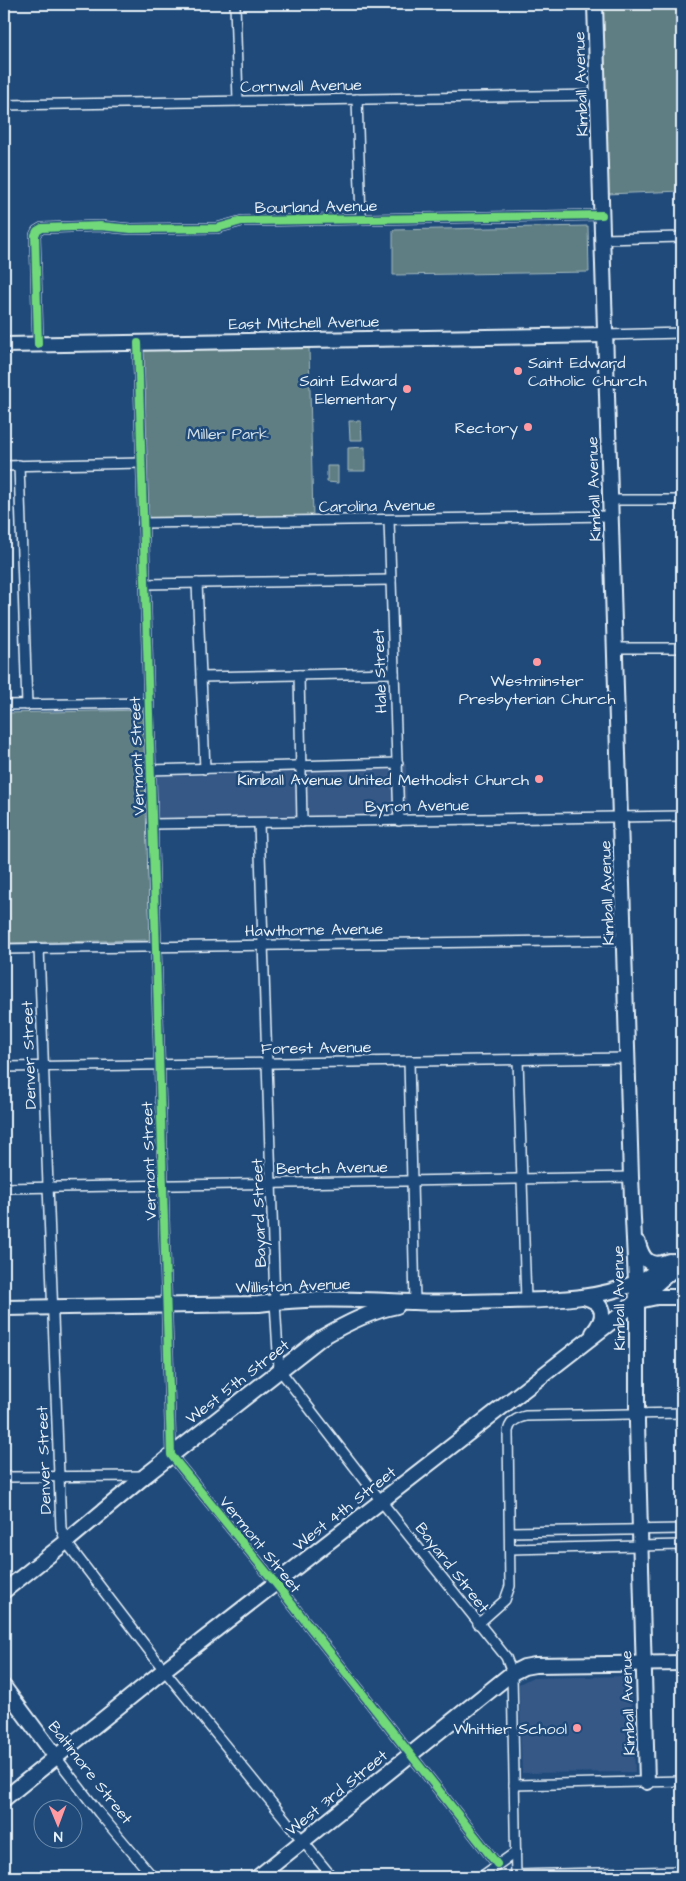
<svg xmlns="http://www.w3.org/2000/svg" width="686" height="1881" font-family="'Architects Daughter',sans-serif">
<rect width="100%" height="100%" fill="#1f4a7a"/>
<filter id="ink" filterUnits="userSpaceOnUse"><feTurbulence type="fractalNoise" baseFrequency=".02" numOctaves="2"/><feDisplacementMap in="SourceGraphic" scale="10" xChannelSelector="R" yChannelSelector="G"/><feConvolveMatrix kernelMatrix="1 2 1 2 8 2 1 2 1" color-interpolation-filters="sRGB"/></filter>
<g filter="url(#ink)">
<g fill="#345887">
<path d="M406,764L407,817L147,820L144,776L210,775Z"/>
<path d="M631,1676L635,1772L522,1773L519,1684L531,1678Z"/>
</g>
<g fill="#5e7e83" stroke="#a3b8be">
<path d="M601,4H682V191L607,194Z"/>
<path d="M588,226L589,272L393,275V230Z"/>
<path d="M309,346L313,517L146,519L143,349Z"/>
<path d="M349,421H361L362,440H350Z"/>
<path d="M365,447V471H348V448Z"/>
<path d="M327,466H338V483L327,482Z"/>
<path d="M143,710L150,940L4,943V713Z"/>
</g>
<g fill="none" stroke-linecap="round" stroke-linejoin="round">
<defs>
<g id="street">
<path d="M235,4L238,101"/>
<path d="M357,99L361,219"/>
<path d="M4,105L598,95"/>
<path d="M603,239L682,237"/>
<path d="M605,335L682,333"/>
<path d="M138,343L171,1455L276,1584L497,1864"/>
<path d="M38,344L35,235L37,231L42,228L100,226L131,229L217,228L242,221L602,215"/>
<path d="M19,465L27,705"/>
<path d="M4,466L141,463"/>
<path d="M611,500H682"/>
<path d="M389,520L399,821"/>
<path d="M143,523L612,516"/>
<path d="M197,583L205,769"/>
<path d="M145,584L391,580"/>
<path d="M616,648H682"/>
<path d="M299,675L302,822"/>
<path d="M201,677L394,673"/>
<path d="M4,705L148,703"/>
<path d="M150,770L398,763"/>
<path d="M259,823L275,1302L279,1369L381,1501L506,1657L512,1673L516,1877"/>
<path d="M152,824L682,816"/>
<path d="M39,948L61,1528L66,1542L164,1670L332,1877"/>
<path d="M4,949L625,940"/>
<path d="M518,1060L526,1300"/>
<path d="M409,1061L415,1302"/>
<path d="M4,1067L628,1058"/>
<path d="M4,1188L631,1177"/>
<path d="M4,1477L145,1476"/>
<path d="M510,1532L682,1529"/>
<path d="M510,1549L682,1545"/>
<path d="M478,1624L505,1600L510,1586L508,1431C510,1422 516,1418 526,1416L682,1413"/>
<path d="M56,1757L99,1813L153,1877"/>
<path d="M514,1785L682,1781"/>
<path d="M516,1875L682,1871"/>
<path d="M481,1877L516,1852"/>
</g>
<g id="secondary">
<path d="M595,4L631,1177L637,1302V1423L647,1782"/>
<path d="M4,345L605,335"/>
<path d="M638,1243C643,1261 650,1268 669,1261"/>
<path d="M584,1297C605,1303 607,1316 593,1333"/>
<path d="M638,1301L657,1297H682"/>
<path d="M4,1308L259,1304C310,1297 362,1300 414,1302C446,1304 478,1301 510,1301C551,1300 598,1300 637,1282C650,1277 661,1268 673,1261"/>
<path d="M4,1591L66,1542L145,1476L321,1338C345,1324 370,1311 397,1306"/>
<path d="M4,1687L56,1757"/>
<path d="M4,1799L164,1670L619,1316L682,1262"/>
<path d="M258,1877L512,1673L524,1667L535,1665L682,1663"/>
</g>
</defs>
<use href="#street" stroke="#e8f1f8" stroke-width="12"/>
<use href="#secondary" stroke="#e8f1f8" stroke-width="18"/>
<use href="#street" stroke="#1f4a7a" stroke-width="9"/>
<use href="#secondary" stroke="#1f4a7a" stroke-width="14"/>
<defs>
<g id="cycleway">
<path d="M138,343L171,1455L276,1584L497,1864"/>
<path d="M38,344L35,235L37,231L42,228L100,226L131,229L217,228L242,221L602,215"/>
</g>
</defs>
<use href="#cycleway" stroke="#1f4a7a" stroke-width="11"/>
<use href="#cycleway" stroke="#71d979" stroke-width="8"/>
</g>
</g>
<g fill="#ff9aa2" stroke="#1f4a7a" stroke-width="2">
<circle cx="518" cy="371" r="5"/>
<circle cx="407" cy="389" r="5"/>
<circle cx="528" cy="427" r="5"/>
<circle cx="537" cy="662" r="5"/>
<circle cx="539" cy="779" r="5"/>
<circle cx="577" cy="1728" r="5"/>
</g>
<g text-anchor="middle" stroke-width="5" stroke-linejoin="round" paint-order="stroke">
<g font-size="16" fill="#e8f1f8" stroke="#1f4a7a">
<text transform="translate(580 84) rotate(-92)" y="6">Kimball Avenue</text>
<text transform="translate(301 85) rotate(-1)" y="6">Cornwall Avenue</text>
<text transform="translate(316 206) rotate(-1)" y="6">Bourland Avenue</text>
<text transform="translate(304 322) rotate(-1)" y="6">East Mitchell Avenue</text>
<text transform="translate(593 489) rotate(-92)" y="6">Kimball Avenue</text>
<text transform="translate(377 505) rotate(-1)" y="6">Carolina Avenue</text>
<text transform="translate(379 671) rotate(-92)" y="6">Hale Street</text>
<text transform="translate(136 756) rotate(-92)" y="6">Vermont Street</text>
<text transform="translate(417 805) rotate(-1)" y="6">Byron Avenue</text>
<text transform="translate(606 893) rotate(-92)" y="6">Kimball Avenue</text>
<text transform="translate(314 929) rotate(-1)" y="6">Hawthorne Avenue</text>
<text transform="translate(316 1047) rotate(-1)" y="6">Forest Avenue</text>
<text transform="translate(28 1055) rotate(-92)" y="6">Denver Street</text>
<text transform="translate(148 1161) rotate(-92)" y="6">Vermont Street</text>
<text transform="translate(332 1167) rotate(-1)" y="6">Bertch Avenue</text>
<text transform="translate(258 1213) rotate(-92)" y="6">Bayard Street</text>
<text transform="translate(293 1285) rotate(-2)" y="6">Williston Avenue</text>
<text transform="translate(618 1298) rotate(-91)" y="6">Kimball Avenue</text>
<text transform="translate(237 1381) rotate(-38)" y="6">West 5th Street</text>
<text transform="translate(43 1460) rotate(-92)" y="6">Denver Street</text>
<text transform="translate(344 1508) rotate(-38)" y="6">West 4th Street</text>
<text transform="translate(261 1544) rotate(51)" y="6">Vermont Street</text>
<text transform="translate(453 1567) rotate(52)" y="6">Bayard Street</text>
<text transform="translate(627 1703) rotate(-92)" y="6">Kimball Avenue</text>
<text transform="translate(91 1772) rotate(52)" y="6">Baltimore Street</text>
<text transform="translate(336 1792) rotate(-39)" y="6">West 3rd Street</text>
</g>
<g font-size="16" fill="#e8f1f8" stroke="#1f4a7a" text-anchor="end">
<text x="528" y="368" text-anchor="start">Saint Edward<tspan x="528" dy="18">Catholic Church</tspan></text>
<text x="397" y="386">Saint Edward<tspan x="397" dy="18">Elementary</tspan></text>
<text x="518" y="433">Rectory</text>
<text x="537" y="686" text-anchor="middle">Westminster<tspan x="537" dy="18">Presbyterian Church</tspan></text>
<text x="529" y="785">Kimball Avenue United Methodist Church</text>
<text x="567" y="1734">Whittier School</text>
</g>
<g font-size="16" fill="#d3e0e6" stroke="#1f4a7a">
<text x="228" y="439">Miller Park</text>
</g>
</g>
<rect width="686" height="1881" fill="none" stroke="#1f4a7a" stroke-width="20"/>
<rect x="10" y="10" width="666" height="1861" fill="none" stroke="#e8f1f8" stroke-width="2" filter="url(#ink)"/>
<g transform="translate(58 1824) rotate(179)"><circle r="24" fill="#1f4a7a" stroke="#6f8dac"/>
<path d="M0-4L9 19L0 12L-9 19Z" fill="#ff9aa2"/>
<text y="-8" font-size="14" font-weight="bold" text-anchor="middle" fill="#e8f1f8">N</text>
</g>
</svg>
